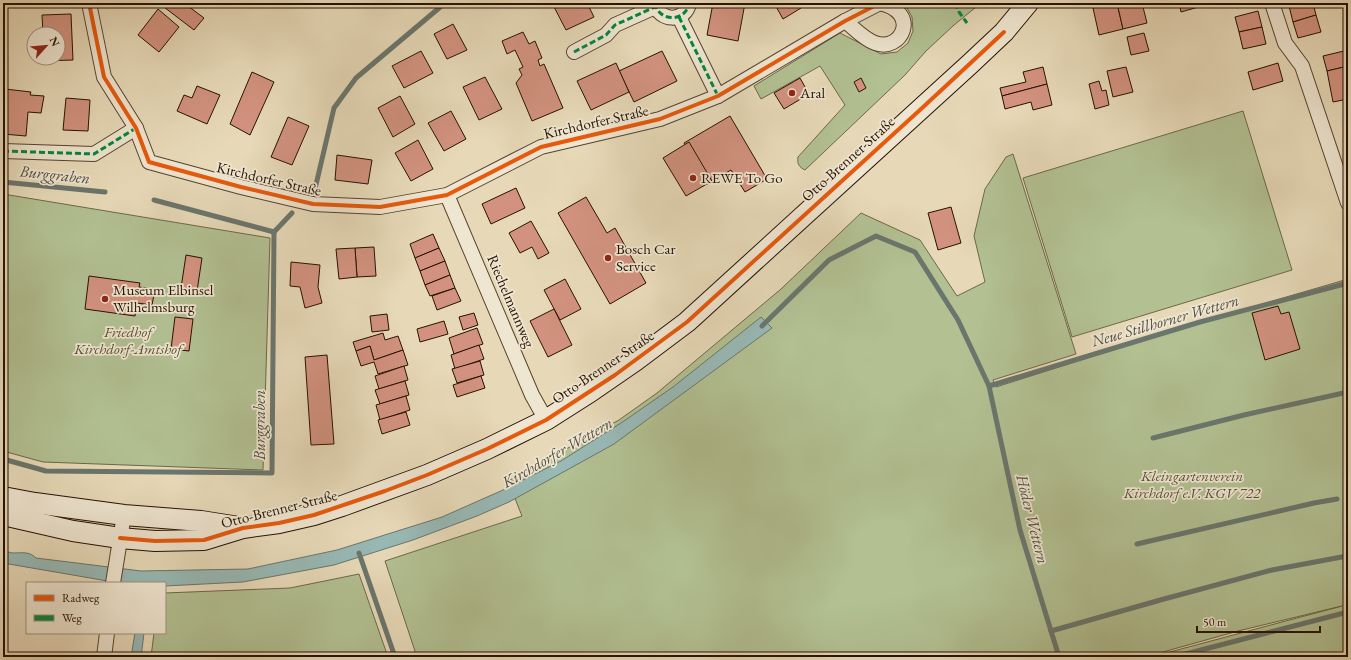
<svg xmlns="http://www.w3.org/2000/svg" width="1351" height="660" font-family="'EB Garamond',serif">
<rect width="100%" height="100%" fill="#e7d9b8"/>
<filter id="stains"><feTurbulence type="fractalNoise" baseFrequency=".005" numOctaves="4"/><feColorMatrix values="0 0 0 0 .2 0 0 0 0 .09 0 0 0 0 .02 0 0 0 .5 -.17"/></filter>
<radialGradient id="worn" r=".72"><stop offset=".6" stop-color="#630" stop-opacity="0"/><stop offset="1" stop-color="#630" stop-opacity=".3"/></radialGradient>
<g fill="#b2c092" stroke="#6c6849">
<path d="M901,3H981L954,25L926,51L905,75L805,170C799,167 797,164 798,157L845,105L820,66L761,99L754,86L840,33L881,54L897,52L908,43L913,31L912,17L907,8Z"/>
<path d="M1243,111L1292,270L1072,337L1023,178Z"/>
<path d="M1013,154L1076,354L993,380L996,387L1201,322L1348,279V657H1151L1342,606L1238,631L1145,657H417L385,561L522,516L508,481L619,420L657,393L781,289L861,213L920,240L957,296L985,282L974,236L985,189L1006,157Z"/>
<path d="M3,194L270,238L263,470L43,462L3,451Z"/>
<path d="M359,574L388,657H151L154,633H165V593L290,588Z"/>
</g>
<g fill="#98b9b6" stroke="#6a766d">
<path d="M761,317L772,328L614,444L509,502L477,516L413,540L334,565L243,582L165,586V583H119L3,563V550C6,551 10,553 13,553C22,553 29,551 36,558L141,571L248,569L337,550L442,517L503,490L561,461L624,421L673,387Z"/>
<path d="M135,633H144L141,657H131Z"/>
</g>
<g fill="none" stroke-linecap="round" stroke-linejoin="round">
<g stroke="#6a766d" stroke-width="5">
<path d="M3,182L105,192"/>
<path d="M315,189L334,108L356,78L445,3"/>
<path d="M154,200L274,232"/>
<path d="M274,232L292,213"/>
<path d="M762,326L829,260L876,236L915,252L958,320L989,386L1020,530L1059,657"/>
<path d="M989,386L1200,322L1348,283"/>
<path d="M1153,438L1244,415L1348,392"/>
<path d="M3,459L46,471L272,473L274,232"/>
<path d="M1137,544L1314,503L1337,499"/>
<path d="M359,553L395,657"/>
<path d="M1051,631L1164,599L1272,570L1347,556"/>
<path d="M1174,657L1348,612"/>
</g>
</g>
<g fill="#d2927f" stroke="#261100">
<path d="M160,3H184L204,18L194,30L160,4Z"/>
<path d="M552,3H587L594,17L566,30Z"/>
<path d="M713,3H745L738,41L707,35Z"/>
<path d="M774,3H799L801,8L783,19Z"/>
<path d="M1104,3H1117L1123,29L1099,35L1093,8L1104,5Z"/>
<path d="M1117,3H1142L1147,23L1123,29Z"/>
<path d="M1179,3H1202V6L1181,12Z"/>
<path d="M1301,3H1313L1316,15L1293,22L1289,6Z"/>
<path d="M158,9L179,27L159,52L138,35Z"/>
<path d="M1258,11L1262,27L1239,32L1235,17Z"/>
<path d="M71,14L73,60L38,61V58H58V34H43L42,15Z"/>
<path d="M1316,15L1321,32L1298,38L1293,22Z"/>
<path d="M453,24L467,50L447,59L434,34Z"/>
<path d="M1262,27L1266,44L1243,49L1239,32Z"/>
<path d="M523,32L529,44L535,41L542,58L538,60L540,66L544,64L563,108L532,121L516,83L522,75L519,69L523,67L515,50L507,54L502,41Z"/>
<path d="M1144,33L1149,51L1131,55L1127,37Z"/>
<path d="M1348,50V66L1327,71L1323,56Z"/>
<path d="M421,51L433,73L404,88L392,66Z"/>
<path d="M662,51L677,81L634,102L619,71Z"/>
<path d="M616,63L629,92L591,110L577,81Z"/>
<path d="M1278,63L1283,81L1253,90L1248,72Z"/>
<path d="M1348,66V99L1333,102L1327,71Z"/>
<path d="M1043,67L1047,84L1002,96L1000,88L1026,82L1023,72Z"/>
<path d="M1126,67L1133,92L1113,97L1107,71Z"/>
<path d="M252,72L274,82L250,135L230,124Z"/>
<path d="M485,77L502,109L479,120L463,87Z"/>
<path d="M800,78L809,94L784,109L774,93Z"/>
<path d="M861,78L866,88L859,92L854,82Z"/>
<path d="M1099,81L1102,91L1106,90L1109,105L1095,109L1089,84Z"/>
<path d="M1047,84L1052,105L1033,110L1031,102L1005,109L1002,96Z"/>
<path d="M197,86L220,95L207,124L177,111L184,95L192,98Z"/>
<path d="M5,89L31,92L30,95L44,96L41,113L28,112L26,136L3,134V105Z"/>
<path d="M400,96L415,124L393,137L378,108Z"/>
<path d="M66,98L90,100L88,131L63,130Z"/>
<path d="M451,111L466,139L444,151L428,123Z"/>
<path d="M730,116L767,179L745,192L731,170L707,184L684,143Z"/>
<path d="M288,117L309,126L292,165L271,157Z"/>
<path d="M418,140L433,169L411,181L395,153Z"/>
<path d="M689,142L712,181L686,196L663,158Z"/>
<path d="M337,155L372,160L368,184L335,180Z"/>
<path d="M516,188L525,208L491,224L482,204Z"/>
<path d="M586,197L607,233L615,228L646,283L610,304L558,213Z"/>
<path d="M951,207L961,243L938,250L928,213Z"/>
<path d="M531,221L549,253L538,259L532,247L520,253L509,233Z"/>
<path d="M433,234L439,248L415,258L410,244Z"/>
<path d="M374,247L376,276L357,277L355,248Z"/>
<path d="M355,248L357,277L339,279L336,249Z"/>
<path d="M439,248L445,261L420,271L415,258Z"/>
<path d="M186,255L202,258L197,291L181,288Z"/>
<path d="M445,261L450,275L425,285L420,271Z"/>
<path d="M291,262L320,265L318,287L322,303L305,308L300,287L290,286Z"/>
<path d="M450,275L455,288L430,296L425,285Z"/>
<path d="M89,276L140,283L139,287L155,289L152,305L137,303L135,316L85,309Z"/>
<path d="M565,279L581,309L560,320L544,290Z"/>
<path d="M455,288L461,301L437,310L432,296Z"/>
<path d="M1278,306L1281,314L1289,312L1300,349L1265,360L1252,313Z"/>
<path d="M554,309L572,345L548,357L530,321Z"/>
<path d="M474,313L478,325L463,330L459,317Z"/>
<path d="M387,314L389,330L372,332L370,316Z"/>
<path d="M175,317L193,319L189,351L171,349Z"/>
<path d="M444,321L448,334L420,342L417,329Z"/>
<path d="M477,328L483,344L454,354L449,338Z"/>
<path d="M383,333L385,340L398,336L403,350L374,360L370,346L356,351L353,342Z"/>
<path d="M479,345L484,359L455,369L451,355Z"/>
<path d="M370,346L374,360L403,350L408,365L378,374L374,362L361,366L356,351Z"/>
<path d="M327,355L334,444L311,445L305,357Z"/>
<path d="M480,361L484,375L457,383L452,369Z"/>
<path d="M404,366L408,380L379,389L375,376Z"/>
<path d="M481,376L485,388L457,397L453,385Z"/>
<path d="M405,381L409,395L380,404L375,390Z"/>
<path d="M406,396L410,410L380,420L376,405Z"/>
<path d="M406,412L410,425L382,434L378,420Z"/>
</g>
<g fill="none" stroke-linecap="round" stroke-linejoin="round">
<defs>
<g id="minor">
<path d="M89,3L104,77L136,128L149,162L241,187L313,204L380,207L447,195L541,147L660,119L718,96L845,21L880,3"/>
<path d="M655,3C658,22 686,23 689,3"/>
<path d="M1272,3L1285,43L1302,66L1348,203"/>
<path d="M679,17L718,96"/>
<path d="M845,21C854,28 864,39 875,43C901,53 922,12 879,3"/>
<path d="M574,52L606,35L615,25L655,7"/>
<path d="M3,151L94,154L136,128"/>
<path d="M447,195L532,395L546,420"/>
<path d="M113,583L124,515"/>
<path d="M104,657L107,633"/>
</g>
<g id="secondary">
<path d="M3,497L35,503L124,515L201,521L239,527"/>
<path d="M3,515L73,531L120,538L155,541L204,540L243,528L279,523L314,515L342,506L427,475L487,449L546,420L590,392L635,361L687,322L970,64L1004,32L1028,3"/>
</g>
</defs>
<use href="#minor" stroke="#56432e" stroke-width="16"/>
<use href="#secondary" stroke="#261100" stroke-width="22"/>
<use href="#minor" stroke="#efe6d1" stroke-width="14"/>
<use href="#secondary" stroke="#efe6d1" stroke-width="20"/>
<g stroke="#00873e" stroke-width="3" stroke-dasharray="6 3" stroke-linecap="butt">
<path d="M655,3C658,22 686,23 689,3"/>
<path d="M955,3L959,12L967,23"/>
<path d="M679,17L718,96"/>
<path d="M574,52L606,35L615,25L655,7"/>
<path d="M3,151L94,154L136,128L137,130"/>
</g>
<defs>
<g id="cycleway">
<path d="M89,3L104,77L136,128L149,162L241,187L313,204L380,207L447,195L541,147L660,119L718,96L845,21L880,3"/>
<path d="M120,538L155,541L204,540L243,528L279,523L314,515L385,491L427,475L487,449L546,420L615,375L687,322L921,109L1004,32"/>
</g>
</defs>
<use href="#cycleway" stroke="#efe6d1" stroke-width="6"/>
<use href="#cycleway" stroke="#e8590c" stroke-width="4"/>
</g>
<g fill="#8f2418" stroke="#efe6d1" stroke-width="1.5">
<circle cx="792" cy="93" r="4"/>
<circle cx="693" cy="178" r="4"/>
<circle cx="608" cy="258" r="4"/>
<circle cx="105" cy="299" r="4"/>
</g>
<g text-anchor="middle" stroke-width="3.5" stroke-linejoin="round" paint-order="stroke">
<g font-size="15" fill="#261100" stroke="#efe6d1" text-anchor="start">
<text x="800" y="98">Aral</text>
<text x="701" y="183">REWE To Go</text>
<text x="616" y="254">Bosch Car<tspan x="616" dy="17">Service</tspan></text>
<text x="113" y="295">Museum Elbinsel<tspan x="113" dy="17">Wilhelmsburg</tspan></text>
</g>
<g font-size="15" fill="#261100" stroke="#efe6d1">
<text transform="translate(596 122) rotate(-13)" y="5">Kirchdorfer Straße</text>
<text transform="translate(848 159) rotate(-42)" y="5">Otto-Brenner-Straße</text>
<text transform="translate(269 179) rotate(13)" y="5">Kirchdorfer Straße</text>
<text transform="translate(511 301) rotate(67)" y="5">Riechelmannweg</text>
<text transform="translate(603 367) rotate(-34)" y="5">Otto-Brenner-Straße</text>
<text transform="translate(279 509) rotate(-14)" y="5">Otto-Brenner-Straße</text>
</g>
<g font-size="15" font-style="italic" fill="#574e33" stroke="#efe6d1">
<text x="128" y="337">Friedhof<tspan x="128" dy="17">Kirchdorf-Amtshof</tspan></text>
<text x="1192" y="481">Kleingartenverein<tspan x="1192" dy="17">Kirchdorf e.V. KGV 722</tspan></text>
</g>
<g font-size="16" font-style="italic" fill="#4e4c40" stroke="#efe6d1">
<text transform="translate(55 174) rotate(6)" y="6">Burggraben</text>
<text transform="translate(1165 320) rotate(-16)" y="6">Neue Stillhorner Wettern</text>
<text transform="translate(259 425) rotate(-90)" y="6">Burggraben</text>
<text transform="translate(557 452) rotate(-30)" y="6">Kirchdorfer Wettern</text>
<text transform="translate(1033 519) rotate(76)" y="6">Höder Wettern</text>
</g>
</g>
<rect width="1351" height="660" fill="none" stroke="#e7d9b8" stroke-width="16"/>
<rect x="4" y="4" width="1343" height="652" fill="none" stroke="#261100" stroke-width="2"/>
<rect x="8" y="8" width="1335" height="644" fill="none" stroke="#261100"/>
<rect x="26" y="582" width="140" height="52" fill="#efe6d1" stroke="#9f917d"/>
<rect x="34" y="595" width="20" height="6" fill="#e8590c" stroke="#9f917d"/>
<text x="62" y="602" font-size="12" fill="#261100">Radweg</text>
<rect x="34" y="615" width="20" height="6" fill="#00873e" stroke="#9f917d"/>
<text x="62" y="622" font-size="12" fill="#261100">Weg</text>
<g transform="translate(46 46) rotate(63)"><circle r="19" fill="#efe6d1" stroke="#9f917d"/>
<path d="M0-3L7 15L0 10L-7 15Z" fill="#8f2418"/>
<text y="-6" font-size="11" font-weight="bold" text-anchor="middle" fill="#261100">N</text>
</g>
<path d="M1197 626v6h123v-6" fill="none" stroke="#261100" stroke-width="2"/>
<text x="1203" y="626" font-size="12" fill="#261100" stroke="#efe6d1" stroke-width="3" paint-order="stroke">50 m</text>
<rect width="100%" height="100%" filter="url(#stains)"/>
<rect width="100%" height="100%" fill="url(#worn)"/>
</svg>
